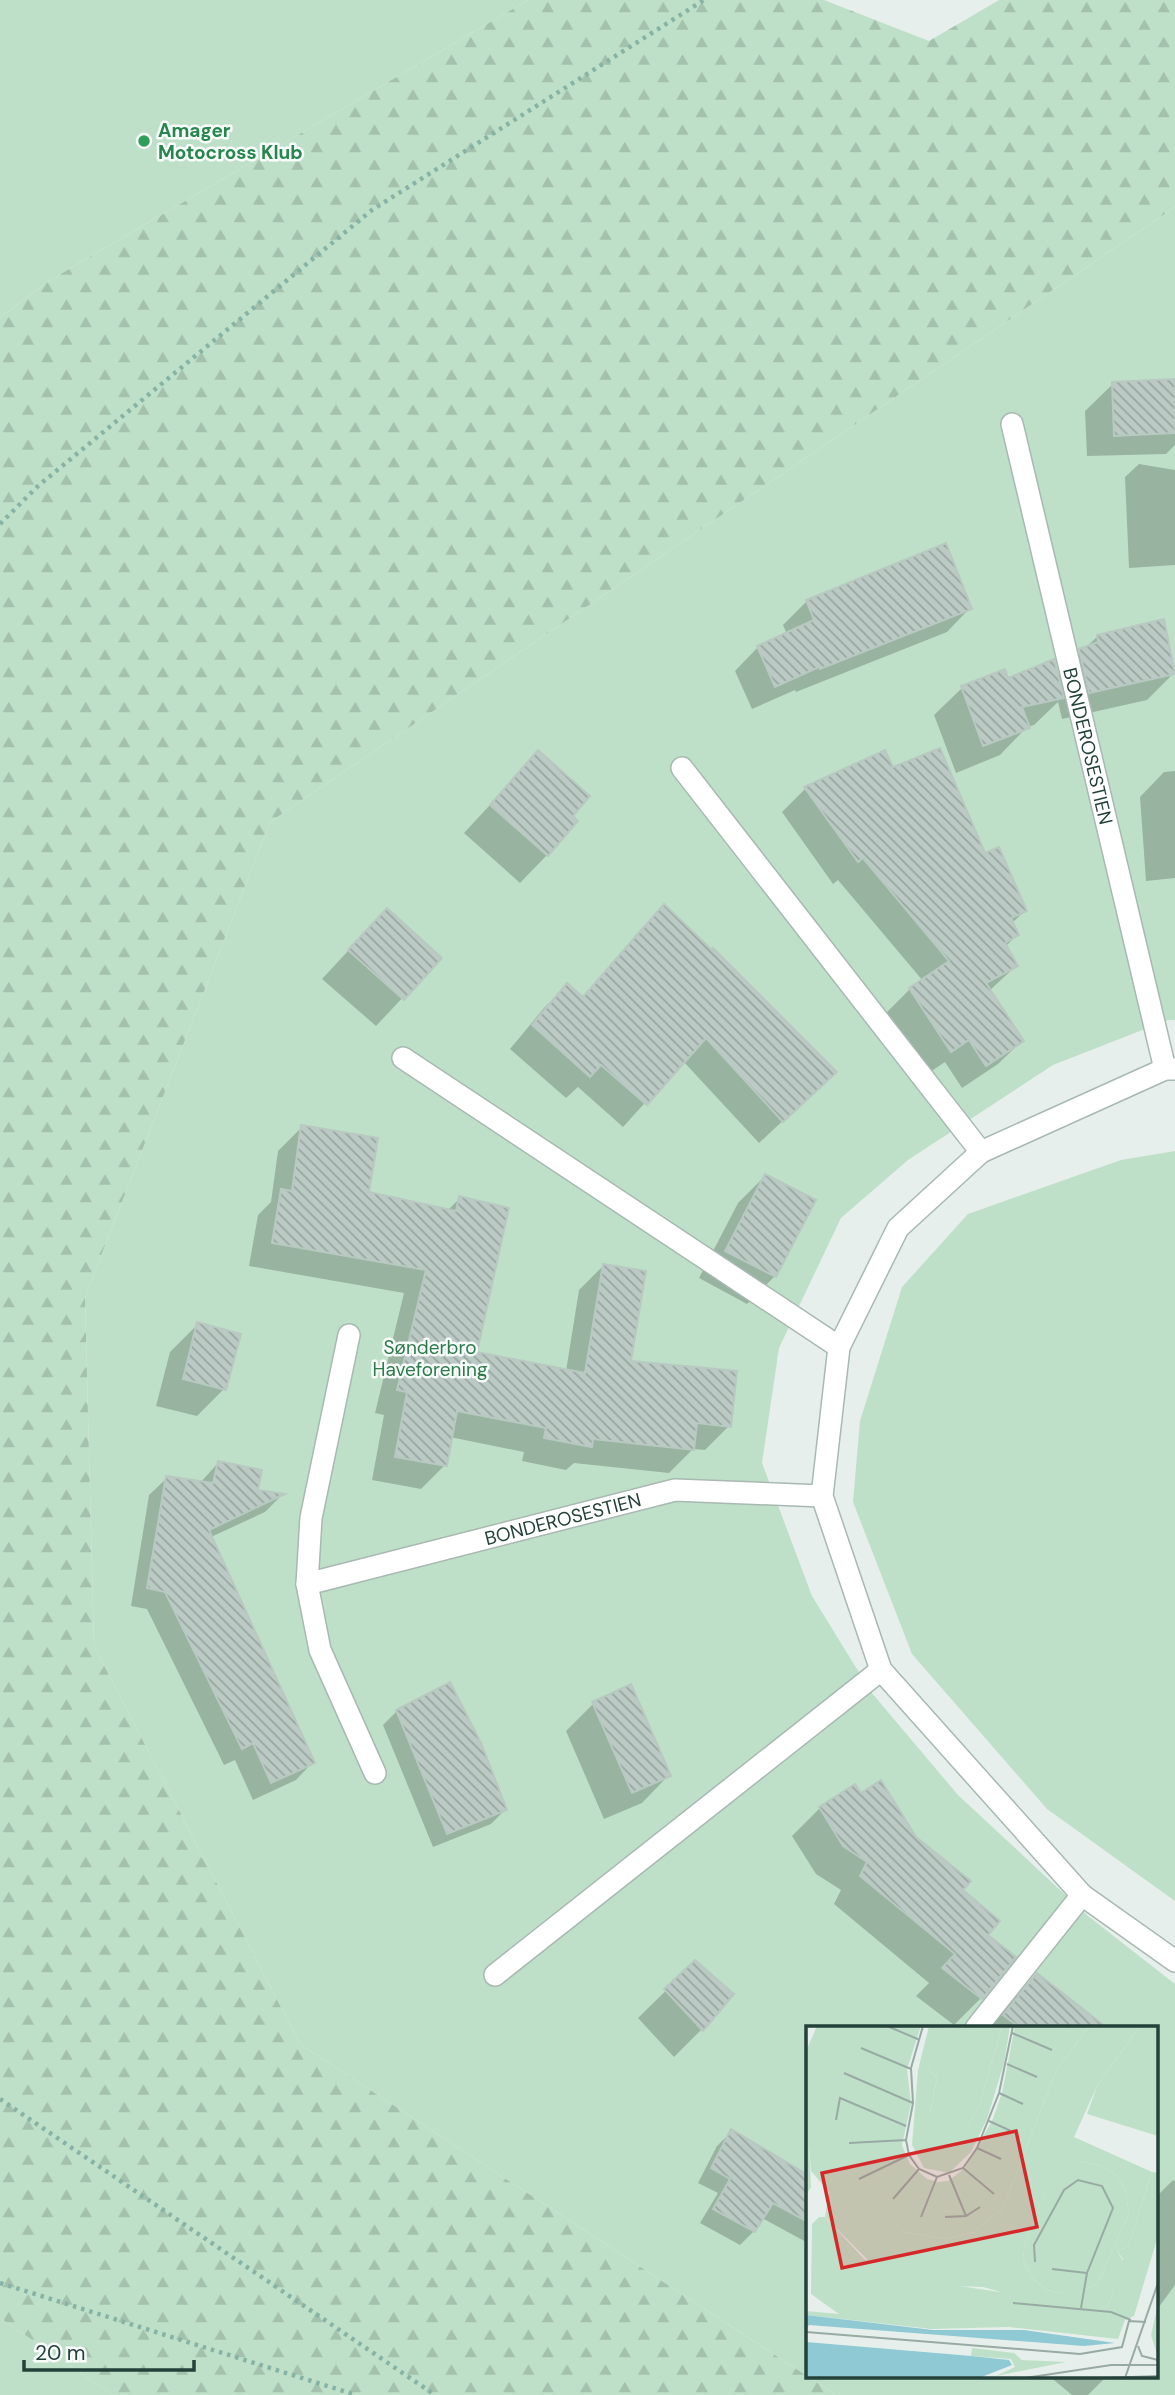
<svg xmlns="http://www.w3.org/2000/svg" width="1175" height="2395" font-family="'DM Sans',sans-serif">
<defs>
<pattern id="forest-firs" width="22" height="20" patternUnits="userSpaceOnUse" patternTransform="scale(1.75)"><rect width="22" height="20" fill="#bfe0c8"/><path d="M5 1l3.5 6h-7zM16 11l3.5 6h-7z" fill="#a4c1ad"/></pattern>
<pattern id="building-back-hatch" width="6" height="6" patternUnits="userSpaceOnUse" patternTransform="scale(1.75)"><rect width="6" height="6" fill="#bbcac4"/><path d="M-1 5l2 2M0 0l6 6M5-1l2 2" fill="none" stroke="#98a6a0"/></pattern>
</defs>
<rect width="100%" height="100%" fill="#e6efeb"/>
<g fill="#bfe0c8" fill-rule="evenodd">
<path d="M0,0H528L47,282L0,318Z"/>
<path d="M1175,207V1020H1168L1053,1065L908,1160L841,1218L779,1348L762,1463L812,1596L871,1692L958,1795L1088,1916L1175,1984V2395H836L300,2044L94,1646L85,1297L270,822ZM808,2028H1156V2376H808Z"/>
<path d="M1175,1151V1901L1047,1809L912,1654L853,1502L860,1421L902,1287L968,1214L1121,1160Z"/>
<path d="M0,2318L113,2395H0Z"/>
</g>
<path fill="url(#forest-firs)" d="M528,0H824L929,41L999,0H1175V207L270,822L85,1297L94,1646L300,2044L836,2395H113L0,2318V318L47,282Z"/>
<g fill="#0003">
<path d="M1175,381V445L1166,454L1087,456L1085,411L1113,384Z"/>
<path d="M1139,464L1175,470V565L1129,568L1125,477Z"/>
<path d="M807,601L970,608L947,632L796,692L795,690L752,709L735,671L758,647L787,634L783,625Z"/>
<path d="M1098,636L1174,673L1147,700L1062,719L1058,702L1034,725L1027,727L1000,755L956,773L934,715L962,688L1004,671L1007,680L1056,675Z"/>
<path d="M884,752L892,770L984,855L1025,911L1012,923L1017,935L1005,947L1016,966L989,991L1022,1041L998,1064L962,1088L945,1062L927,1074L886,1013L910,989L923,981L838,880L833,884L782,812L805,789Z"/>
<path d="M538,753L571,816L576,821L547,855L520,883L464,833Z"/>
<path d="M1175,771V878L1146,881L1140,797L1164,772Z"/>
<path d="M664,906L835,1072L759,1143L683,1061L623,1127L578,1087L566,1098L510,1049L544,1008L567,985L582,998L641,929Z"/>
<path d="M360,938L440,958L376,1026L322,979Z"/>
<path d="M302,1127L367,1194L447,1211L460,1198L475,1353L566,1371L579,1290L603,1266L629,1363L729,1426L705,1450L693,1449L669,1473L574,1463L566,1470L522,1461L524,1452L450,1437L445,1465L421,1489L372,1480L384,1415L375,1413L404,1293L249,1266L258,1215L271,1202L278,1151Z"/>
<path d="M765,1176L775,1276L747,1304L699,1278L738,1203Z"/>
<path d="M198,1324L224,1389L197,1416L156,1406L170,1352Z"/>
<path d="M218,1463L256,1492L281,1496L265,1512L211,1537L313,1762L296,1780L253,1800L235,1760L224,1765L147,1609L131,1606L149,1495L167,1478L200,1483Z"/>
<path d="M593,1704L669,1775L642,1803L604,1819L566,1731Z"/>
<path d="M397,1711L505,1810L491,1824L433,1847L383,1725Z"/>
<path d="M861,1795L960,1891L986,1936L981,1998L954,2025L916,1996L929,1983L834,1904L841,1890L816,1874L792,1836L820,1808Z"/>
<path d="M695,1962L731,1995L701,2030L674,2057L638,2018Z"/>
<path d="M1037,1975L1104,2028H990L1009,2003Z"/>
<path d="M731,2132L808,2177V2243L762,2218L754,2231L740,2245L700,2223L718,2193L698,2183L717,2146Z"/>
<path d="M1173,2180L1175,2182V2285L1156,2311V2197Z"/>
<path d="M1049,2376H1107L1088,2395H1072Z"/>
</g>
<g fill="url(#building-back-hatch)" stroke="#b8c9c2" stroke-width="2">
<path d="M1175,379V433L1114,436L1112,382Z"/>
<path d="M946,543L972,609L820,669L819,667L775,687L757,646L814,620L806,600Z"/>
<path d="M1164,619L1175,674L1089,693L1079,649L1098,642L1097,635Z"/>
<path d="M1054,659L1064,698L1022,707L1030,728L983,746L961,686L1005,669L1008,678Z"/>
<path d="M940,748L985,853L999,847L1027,911L1011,918L1019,935L1005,943L1018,966L986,983L1024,1041L986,1066L969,1040L951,1052L909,988L949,961L863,858L858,862L804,787L885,750L893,767Z"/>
<path d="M538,750L590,796L573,816L578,821L548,856L490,805Z"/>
<path d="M664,904L712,950L713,948L837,1072L783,1122L706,1038L647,1105L601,1065L590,1077L532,1025L567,983L583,997Z"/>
<path d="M387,908L442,958L404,1000L348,950Z"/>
<path d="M301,1125L378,1138L369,1192L456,1211L459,1196L509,1208L477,1352L585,1373L603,1264L646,1271L631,1361L737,1371L731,1427L697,1423L694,1450L593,1439L592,1447L544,1438L546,1428L457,1411L447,1466L395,1457L407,1392L397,1390L426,1270L272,1243L281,1189L292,1191Z"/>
<path d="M765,1174L816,1200L776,1277L725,1251Z"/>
<path d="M197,1322L241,1334L226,1390L183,1379Z"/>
<path d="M218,1461L262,1470L258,1490L285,1494L209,1530L315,1763L271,1783L253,1743L242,1749L165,1592L147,1588L166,1476L213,1483Z"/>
<path d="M450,1682L481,1743L507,1810L447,1834L396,1710Z"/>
<path d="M631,1684L671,1776L632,1793L592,1702Z"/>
<path d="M881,1780L916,1837L971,1881L963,1890L1000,1921L988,1935L1016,1957L982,1999L942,1968L955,1954L860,1876L867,1862L843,1846L819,1807L855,1784L861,1793Z"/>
<path d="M695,1960L734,1994L703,2031L664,1989Z"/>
<path d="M1037,1973L1106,2027H1019L1003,2015Z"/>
<path d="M731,2129L808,2175V2222L773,2203L755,2232L713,2209L730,2179L711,2168Z"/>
</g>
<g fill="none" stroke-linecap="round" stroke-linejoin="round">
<defs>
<g id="lane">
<path id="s1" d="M1012,424L1165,1069"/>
<path d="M682,768L981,1152"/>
<path d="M403,1058L839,1347"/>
<path d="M1175,1069H1165L981,1152L898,1228L839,1347L822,1496L881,1670L1082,1895L1175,1961"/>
<path d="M349,1335L311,1518L307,1584L320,1650L375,1773"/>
<path id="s2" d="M307,1584L675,1490L822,1496"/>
<path d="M495,1975L881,1670"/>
<path d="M976,2028L1082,1895"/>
</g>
</defs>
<use href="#lane" stroke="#a8b8b2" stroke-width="24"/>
<g stroke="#86b3a5" stroke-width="4.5" stroke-dasharray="3.5 5" stroke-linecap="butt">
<path d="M0,524L38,486L372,210L704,0"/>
<path d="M0,2099L435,2395"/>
<path d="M0,2283L356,2395"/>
</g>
<use href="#lane" stroke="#fff" stroke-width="21"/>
</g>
<circle fill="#2e9e5b" stroke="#f7fbf9" stroke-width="2.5" cx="144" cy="141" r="7"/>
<g text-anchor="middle" stroke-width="5" stroke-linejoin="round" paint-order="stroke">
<g font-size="19" font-weight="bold" fill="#27864d" stroke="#f7fbf9" text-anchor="start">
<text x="158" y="137">Amager<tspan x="158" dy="22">Motocross Klub</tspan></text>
</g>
<g font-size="19" fill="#24423a" stroke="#f7fbf9">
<text dy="7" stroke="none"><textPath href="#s1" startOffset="331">BONDEROSESTIEN</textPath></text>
<text dy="7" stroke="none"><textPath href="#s2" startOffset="264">BONDEROSESTIEN</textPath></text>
</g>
<g font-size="19" fill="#2d7a4b" stroke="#f7fbf9">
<text x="430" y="1354">Sønderbro<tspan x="430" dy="22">Haveforening</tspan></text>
</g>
</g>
<g transform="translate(806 2026)">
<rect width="352" height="352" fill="#e6efeb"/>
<path d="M11,0H115L101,43L105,78L96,119L104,138L121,153L132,156L142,155L159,142L186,95L196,67L209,0H283L250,45L197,182L168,206L140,213L98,206L3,120L5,161L0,169V25ZM123,0H140L123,44L131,52L124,87L160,103L174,77L196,0H204L198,37L181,93L165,126L143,147L118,142L106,119L112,44ZM334,0H352V110L281,88L292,58ZM276,136L294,139L310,149L319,162L323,187L292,257L272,268H256L241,264L225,251L217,233L219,216L246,150ZM346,146L352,147V210L328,290L319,294L312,313L203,301L126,303L0,289V285L33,288L5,268L6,198L13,191H19L58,233L140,258L302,282L317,233L311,225L322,221ZM166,322L208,327L216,334L260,336L190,350L209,341L205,333L165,330Z" fill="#bfe0c8"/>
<path d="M283,0H334L292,58L268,111L346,146L322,221L311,225L317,235L302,282L199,272L195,266L177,261L86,258L19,191L23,166L5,145L3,120L15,111L27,138L98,206L140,213L168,206L197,182L250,45ZM276,136L294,139L310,149L319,162L323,187L292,257L272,268H256L241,264L225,251L217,233L219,216L246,151Z" fill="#bfe0c8" fill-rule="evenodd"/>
<path d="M196,0L174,77L160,103L133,94L124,87L131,52L123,44L137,2ZM352,278V331L345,309Z" fill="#bfe0c8"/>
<path d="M0,289L127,304H218L309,317L278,320L3,299L0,303ZM0,316L165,330L203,334L206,339L173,352H0Z" fill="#8ec9d4"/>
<path fill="none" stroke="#98aaa4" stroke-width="2" d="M81,0L114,14M117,0L105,42L107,77L100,114L103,129L113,143L131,151L157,142L171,122L193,67L207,0M206,7L246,24M55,22L105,43M201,38L231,51M38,47L107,77M193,67L217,78M30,94L34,72L100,100M183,95L205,105M43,117L100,114M171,122L195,133M157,142L188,168M143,149L160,190M53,153L103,129M87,173L113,143M115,191L131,151M139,191L160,190L174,181M229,236L228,219L258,164L272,154L296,160L307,182L281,247L275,282M246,243L281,247M207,277L305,286L325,294M0,306L274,328L316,321L323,295L340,296M332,320L336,330L352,334M219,352L305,339H352M299,352L352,350M319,352L352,257"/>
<path fill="#d62828" fill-opacity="0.15" stroke="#d62828" stroke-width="3.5" d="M210,105L231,201L36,242L16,147Z"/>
<rect width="352" height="352" fill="none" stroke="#24423a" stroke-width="3.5"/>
</g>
<path d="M24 2360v10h170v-10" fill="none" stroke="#24423a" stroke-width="3.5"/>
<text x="35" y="2360" font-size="21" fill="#24423a" stroke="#f7fbf9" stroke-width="5" paint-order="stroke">20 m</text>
</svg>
